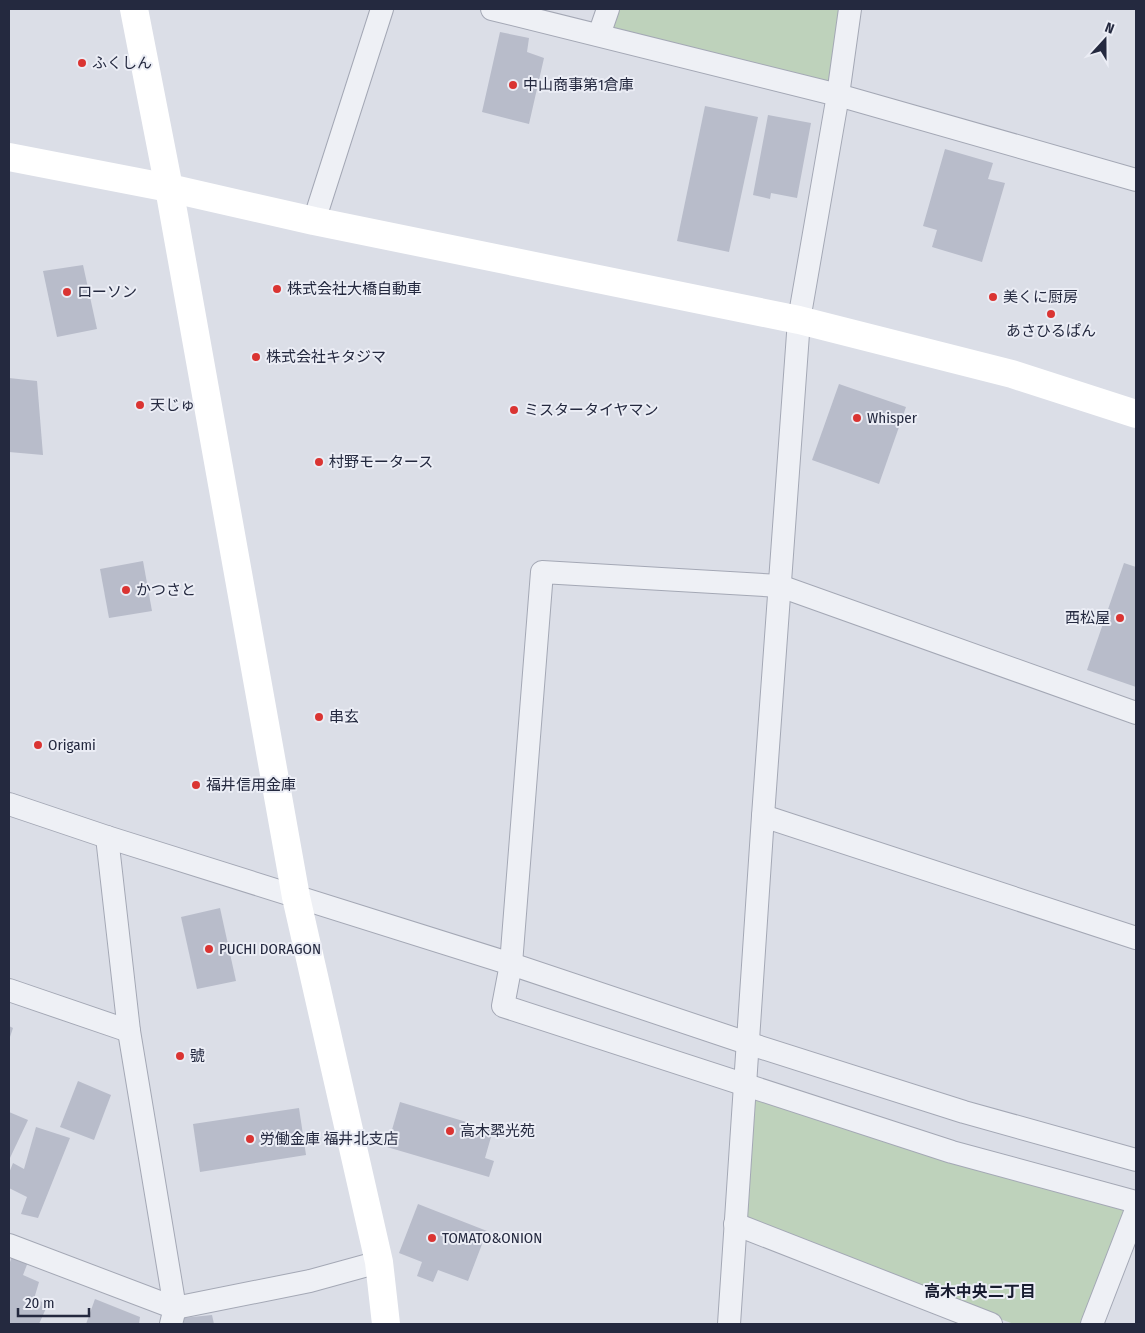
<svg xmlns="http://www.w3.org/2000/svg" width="1145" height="1333" font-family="'Fira Sans Condensed','Noto Sans JP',sans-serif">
<rect width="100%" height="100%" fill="#dbdee7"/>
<g fill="#bed2bb">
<path d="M609,9H845L838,95L599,35Z"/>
<path d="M753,1088L1136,1208L1092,1324H1014L735,1224Z"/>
</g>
<g fill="#b8bcca">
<path d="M500,32L529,38L527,52L544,58L529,124L482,112Z"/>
<path d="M705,106L758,117L729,252L677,241Z"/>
<path d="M768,115L811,123L797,198L771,193L770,199L753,195Z"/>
<path d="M945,149L993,163L988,179L1005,183L982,262L932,247L937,230L923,226Z"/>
<path d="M83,265L97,329L57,337L43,271Z"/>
<path d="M9,378L37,381L43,455L9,452Z"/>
<path d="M839,384L906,407L879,484L812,460Z"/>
<path d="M143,561L152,611L109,618L100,569Z"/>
<path d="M1124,563L1136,567V687L1087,670Z"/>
<path d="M220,908L236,981L197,989L181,917Z"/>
<path d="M9,1026L13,1028L9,1040Z"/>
<path d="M78,1081L111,1095L94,1140L60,1127Z"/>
<path d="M400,1102L493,1130L485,1158L494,1161L489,1177L387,1147Z"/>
<path d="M299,1108L306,1155L200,1172L193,1124Z"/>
<path d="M9,1112L28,1120L9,1160Z"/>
<path d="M36,1127L70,1138L38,1218L21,1214L27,1197L9,1188V1173L13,1163L24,1169Z"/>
<path d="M418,1204L487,1231L468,1281L438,1270L433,1282L417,1276L422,1262L399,1253Z"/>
<path d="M12,1256L28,1262L23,1275L39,1282L34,1299L48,1304L39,1324H9V1265Z"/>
<path d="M95,1299L140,1317L139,1324H86Z"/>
<path d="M212,1315L214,1324H184L182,1318Z"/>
</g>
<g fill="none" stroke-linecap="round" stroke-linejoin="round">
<defs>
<g id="street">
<path d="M492,9L838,95L1136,180"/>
<path d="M599,35L608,9"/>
<path d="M314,221L382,9"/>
<path d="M1136,713L780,586L542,572L511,964L503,1006L952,1152L1136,1202"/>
<path d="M9,804L107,837L511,964L747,1043L964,1112L1136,1160"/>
<path d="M763,816L1136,938"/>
<path d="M107,837L129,1031L175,1308L171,1324"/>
<path d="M9,990L129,1031"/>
<path d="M735,1224L991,1324"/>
<path d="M9,1245L175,1308L310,1281L379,1262"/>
<path d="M729,1324L763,816L799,320L838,95L850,9"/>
<path d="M1092,1324L1136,1210"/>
</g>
</defs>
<use href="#street" stroke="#a4a8b5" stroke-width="24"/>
<use href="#street" stroke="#eef0f5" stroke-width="22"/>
<g stroke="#fff" stroke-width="28">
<path d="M134,9L169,188L296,897L379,1262L386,1324"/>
<path d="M9,157L169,188L314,221L799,320L1012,374L1136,414"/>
</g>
</g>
<g fill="#da3432" stroke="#ebedf5" stroke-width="2">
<circle cx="82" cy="63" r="5"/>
<circle cx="513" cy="85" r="5"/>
<circle cx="277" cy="289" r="5"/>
<circle cx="67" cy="292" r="5"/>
<circle cx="993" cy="297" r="5"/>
<circle cx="1051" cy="314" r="5"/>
<circle cx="256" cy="357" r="5"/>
<circle cx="140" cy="405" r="5"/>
<circle cx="514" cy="410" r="5"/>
<circle cx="857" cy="418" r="5"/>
<circle cx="319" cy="462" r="5"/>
<circle cx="126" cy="590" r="5"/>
<circle cx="1120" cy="618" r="5"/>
<circle cx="319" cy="717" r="5"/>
<circle cx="38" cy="745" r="5"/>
<circle cx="196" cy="785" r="5"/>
<circle cx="209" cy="949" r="5"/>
<circle cx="180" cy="1056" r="5"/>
<circle cx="450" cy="1131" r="5"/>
<circle cx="250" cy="1139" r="5"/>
<circle cx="432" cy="1238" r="5"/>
</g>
<g text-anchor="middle" stroke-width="4" stroke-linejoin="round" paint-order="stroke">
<g font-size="15" fill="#24293f" stroke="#ebedf5" text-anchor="start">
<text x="92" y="68">ふくしん</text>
<text x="523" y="90">中山商事第1倉庫</text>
<text x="287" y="294">株式会社大橋自動車</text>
<text x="77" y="297">ローソン</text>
<text x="1003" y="302">美くに厨房</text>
<text x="1051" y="336" text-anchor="middle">あさひるぱん</text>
<text x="266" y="362">株式会社キタジマ</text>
<text x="150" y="410">天じゅ</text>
<text x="524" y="415">ミスタータイヤマン</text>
<text x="867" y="423">Whisper</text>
<text x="329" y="467">村野モータース</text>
<text x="136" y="595">かつさと</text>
<text x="1110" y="623" text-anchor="end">西松屋</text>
<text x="329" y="722">串玄</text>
<text x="48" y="750">Origami</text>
<text x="206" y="790">福井信用金庫</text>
<text x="219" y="954">PUCHI DORAGON</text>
<text x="190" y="1061">號</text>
<text x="460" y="1136">高木翆光苑</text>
<text x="260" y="1144">労働金庫 福井北支店</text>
<text x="442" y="1243">TOMATO&amp;ONION</text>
</g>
<g font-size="16" font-weight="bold" fill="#171b2f" stroke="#ebedf5">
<text x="980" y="1297">高木中央二丁目</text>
</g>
</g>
<rect width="1145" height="1333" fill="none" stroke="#24293f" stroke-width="20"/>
<g transform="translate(1105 40) rotate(21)" stroke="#ebedf5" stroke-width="4" paint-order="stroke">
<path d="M0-4L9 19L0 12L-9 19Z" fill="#24293f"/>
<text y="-8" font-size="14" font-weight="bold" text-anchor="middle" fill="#24293f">N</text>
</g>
<path d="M18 1308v8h71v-8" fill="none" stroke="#24293f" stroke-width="2.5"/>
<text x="25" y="1308" font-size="15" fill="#24293f" stroke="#ebedf5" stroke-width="4" paint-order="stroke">20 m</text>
</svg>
